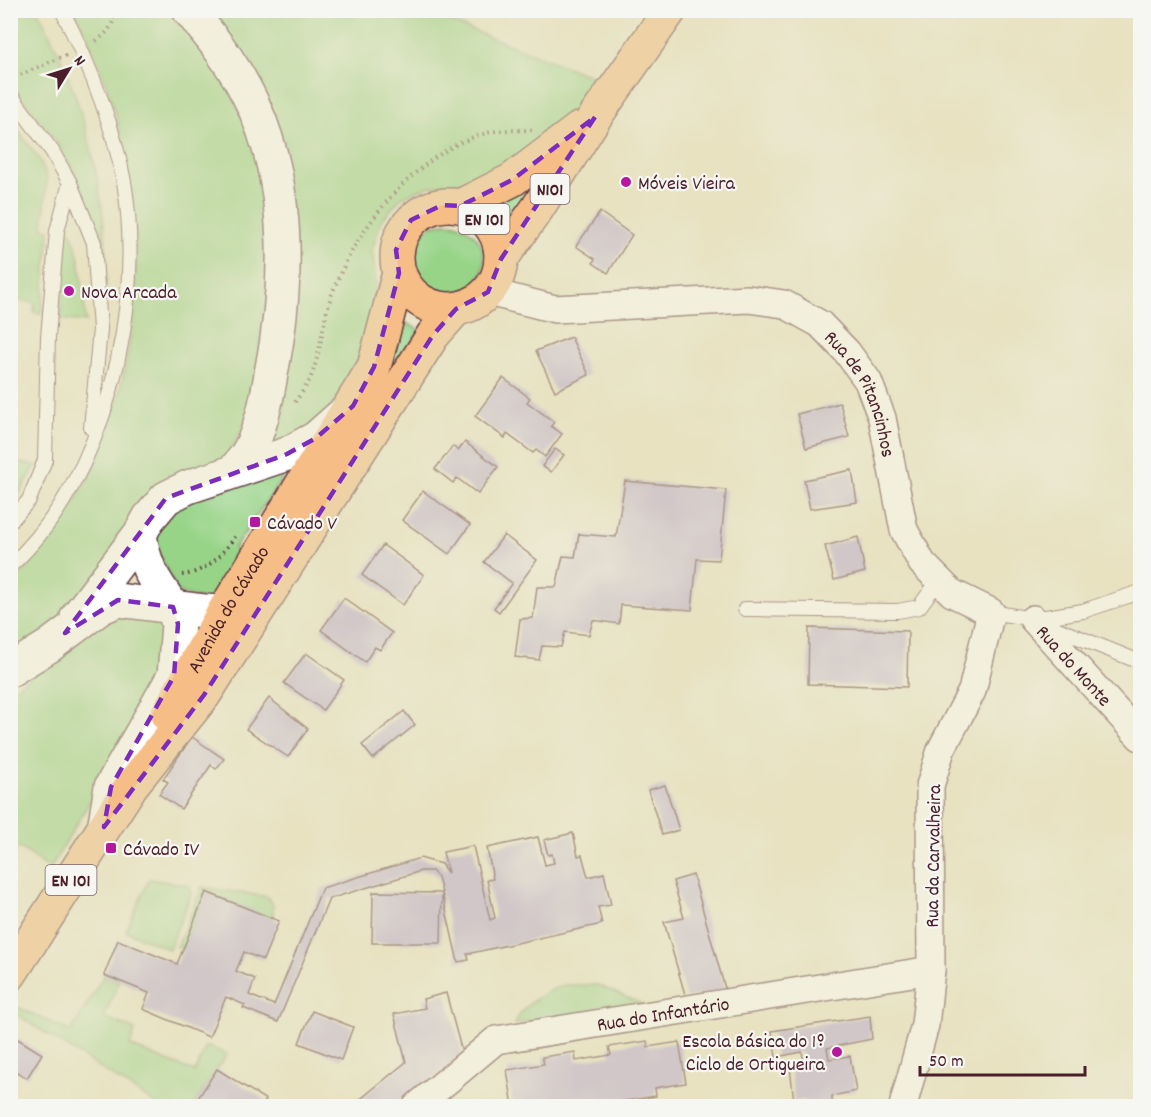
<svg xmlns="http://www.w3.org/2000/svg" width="1151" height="1117" font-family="Dekko,sans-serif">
<rect width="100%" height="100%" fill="#f6f6f2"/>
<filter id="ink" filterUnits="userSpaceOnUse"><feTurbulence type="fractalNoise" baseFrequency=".0167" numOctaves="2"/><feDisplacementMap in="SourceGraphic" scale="12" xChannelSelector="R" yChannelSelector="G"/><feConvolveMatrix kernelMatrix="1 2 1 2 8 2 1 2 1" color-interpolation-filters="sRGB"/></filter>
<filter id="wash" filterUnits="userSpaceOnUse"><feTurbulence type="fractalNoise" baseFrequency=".008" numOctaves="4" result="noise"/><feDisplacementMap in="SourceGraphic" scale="24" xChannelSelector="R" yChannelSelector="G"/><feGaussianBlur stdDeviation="1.35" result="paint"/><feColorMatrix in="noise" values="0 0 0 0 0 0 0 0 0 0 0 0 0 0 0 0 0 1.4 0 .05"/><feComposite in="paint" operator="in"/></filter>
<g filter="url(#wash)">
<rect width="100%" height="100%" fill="#e8e2c1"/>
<g fill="#98d488" stroke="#717a5a" stroke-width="1.5">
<path d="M10,11H38C83,94 109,194 106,289L101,251L83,191L60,147L11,84Z"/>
<path d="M75,11H169L201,45L231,91L250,136L263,179L271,279L250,410L228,459L66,615L11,657V587C42,551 73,513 93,468C157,322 147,152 75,11Z"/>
<path d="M203,11H423L603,81L564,128L480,180L426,187L402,197L381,221L372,250L376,283L373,323L353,374L321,423L261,454L296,233Z"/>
<path d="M10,119L41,162L47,178L43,228L50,231L41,314L34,312L35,303L11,299Z"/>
<path d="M561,157L514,221L496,201Z"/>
<circle cx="447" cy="260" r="37"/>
<path d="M66,227C82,241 83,300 86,322L60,319Z"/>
<path d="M402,321L420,330L377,398Z"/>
<path d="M11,462L36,465L11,508Z"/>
<path d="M292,465L234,548L241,555L210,602L178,592L155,545L158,528L176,505Z"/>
<path d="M146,614L162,628L157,688L50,869L22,849L11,847L10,691L67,651L100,617Z"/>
<path d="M149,879L188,885L192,892L169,949L126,931Z"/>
<path d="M202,887L268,897L273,905V919L206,892L183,948L177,947Z"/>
<path d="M104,975L119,981L104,1017L135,1030L130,1046L195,1072L206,1046L227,1054L193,1106H159L11,1011L13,1005L71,1032Z"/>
<path d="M564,985H597L642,1004L515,1024C522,1003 545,992 564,985Z"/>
</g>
<g id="blocks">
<g fill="#b5a4d0">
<path d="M600,212L632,235L608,273L593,263L595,259L576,246Z"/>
<path d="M571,337L589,375L555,391L536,351Z"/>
<path d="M503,378L530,398L527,402L554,422L551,426L562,434L545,457L536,450L533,453L507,434L505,438L475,416Z"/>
<path d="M840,403L849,437L806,448L797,414Z"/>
<path d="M465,442L498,467L478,494L457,478L453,483L435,469L453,446L458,451Z"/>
<path d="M555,449L564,455L551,472L542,466Z"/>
<path d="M852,470L857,502L810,509L804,480Z"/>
<path d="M625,481L726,490L719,560L697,559L692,610L621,605L619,624L593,620L589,635L565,632L561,647L542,646L539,660L515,657L520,619L533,618L537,587H556L563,556L575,557L579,534L616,537Z"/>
<path d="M423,491L470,525L449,554L402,520Z"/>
<path d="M504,535L537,560L499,612L494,608L512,583L484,562Z"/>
<path d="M858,537L865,572L834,580L825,546Z"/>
<path d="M383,545L424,575L403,605L362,575Z"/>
<path d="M344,598L392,633L380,650L375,647L365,662L321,630Z"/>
<path d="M809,628L908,631L907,687L808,684Z"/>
<path d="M306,653L344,680L323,710L284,683Z"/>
<path d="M269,698L308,729L288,757L246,729Z"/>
<path d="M404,711L415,725L373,759L362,745Z"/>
<path d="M192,737L224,759L216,769L211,765L181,809L159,794L168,782L163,779Z"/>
<path d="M665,785L679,830L662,835L648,790Z"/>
<path d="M573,833L578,856L582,855L588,877L604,873L611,905L598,907L602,924L467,954L469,960L458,962L442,893L441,943H372L373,892L442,893L438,877L432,871H421L329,899L278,1022L243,1008L245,1005L226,997L209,1037L143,1009L149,993L104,975L118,940L177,964L206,892L279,921L263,960L244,952L236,971L255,979L249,995L274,1005L322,888L420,858L441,864L448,873L443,852L473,846L490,920L495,918L487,880L493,879L487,848L538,837L545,865L554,863L552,854L548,855L544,840Z"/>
<path d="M693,875L726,992L686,998L664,922L684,918L673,881Z"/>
<path d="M446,993L463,1056L400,1106H352L406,1062L394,1014L425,1008L423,999Z"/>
<path d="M312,1011L353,1027L341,1060L299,1043Z"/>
<path d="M870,1016L872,1039L827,1048L829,1059L850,1056L856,1091L832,1096V1103L812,1106H805L804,1100L794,1102L790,1066L804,1062L802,1052L776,1057L772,1031Z"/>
<path d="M18,1039L42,1054L27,1078L10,1068V1053Z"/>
<path d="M647,1041L648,1047L679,1042L686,1083L655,1088L656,1096L594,1106H544L543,1103L513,1106L507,1070L544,1064L542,1057L575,1052L576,1061L611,1055L609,1047Z"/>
<path d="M217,1069L266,1100L262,1106H193Z"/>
</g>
</g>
</g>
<g filter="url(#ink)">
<use href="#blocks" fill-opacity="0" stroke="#623c42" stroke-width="1.5"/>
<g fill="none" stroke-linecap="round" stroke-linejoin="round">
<defs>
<g id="service">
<path d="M10,94L52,151L70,183L94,243L100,329L91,428"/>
<path d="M10,522L29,500L45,460L48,337L57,231L70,183"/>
<path d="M10,566C106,480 145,306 124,182C113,122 89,64 62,10"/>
<path d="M745,609L898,611L919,607L939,580"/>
<path d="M991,612L1033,619L1083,611L1140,592"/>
<path d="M1045,624L1140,662"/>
</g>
<g id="minor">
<path id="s1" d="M488,292L555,309L748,299L784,304L820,324L847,352L868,381L882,418L904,530L922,563L952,593L991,612L972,691L941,750L930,786L931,970L925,1025L903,1106"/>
<path id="s2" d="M1033,619L1140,737"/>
<path id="s3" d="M417,1106L496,1040L931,970"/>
</g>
<g id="tertiary">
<path d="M189,10C217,44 237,69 255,109C291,191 288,288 271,374C267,399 261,427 250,449C246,457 239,464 234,471"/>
<path d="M140,534C144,566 154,581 173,607C205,611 214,615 247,606"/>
<path d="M77,617L140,534L149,518L166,498L188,487L287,454L316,438L343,414"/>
<path d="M10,670L49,646L100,608L118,600L173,607L178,624L174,676L111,787L105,823"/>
</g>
<g id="primary">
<circle cx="449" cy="257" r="52"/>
<path d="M460,206L512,180L579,129"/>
<path d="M501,259L537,209L595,117L670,10"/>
<path id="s4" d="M167,715L223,613L374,367L399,273"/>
<path d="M10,974L131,786L204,695L433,335L456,309"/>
</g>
</defs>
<use href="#service" stroke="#623c42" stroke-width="16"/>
<use href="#minor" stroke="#623c42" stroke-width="30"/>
<use href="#tertiary" stroke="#623c42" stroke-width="36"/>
<use href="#primary" stroke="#623c42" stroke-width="36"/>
<g stroke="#623c42" stroke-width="4" stroke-dasharray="1.5 4.5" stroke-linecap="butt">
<path d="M96,41C108,33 114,25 115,10"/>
<path d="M15,77L67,55"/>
<path d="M295,402C300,395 306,387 310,379C321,354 322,325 330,300C352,232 418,148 491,132C504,129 519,131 532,130"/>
<path d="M182,575C205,573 222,555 235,537"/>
</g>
<use href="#service" stroke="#fff" stroke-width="14"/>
<use href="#minor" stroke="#fff" stroke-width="27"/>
<use href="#tertiary" stroke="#fff" stroke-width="33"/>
<use href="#primary" stroke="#f6be86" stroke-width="33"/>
</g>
</g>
<path d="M0 0H1151V1117H0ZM595,117L501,259L488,292L456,309L433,335L204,695L104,827L111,787L174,676L178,624L173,607L118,600L65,633L166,498L287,454L316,438L353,406L374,367L399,273L396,250L411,220L442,205L460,206L512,180Z" fill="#e8e2c1" fill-opacity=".55" fill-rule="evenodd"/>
<path fill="none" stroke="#7b2cbf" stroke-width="4.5" stroke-dasharray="12 8" stroke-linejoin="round" d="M595,117L501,259L488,292L456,309L433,335L204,695L104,827L111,787L174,676L178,624L173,607L118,600L65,633L166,498L287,454L316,438L353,406L374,367L399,273L396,250L411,220L442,205L460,206L512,180Z"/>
<g fill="#b5179e" stroke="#f6f6f2" stroke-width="2">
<circle cx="626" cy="182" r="6"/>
<circle cx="69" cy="291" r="6"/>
<rect x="249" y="516" width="12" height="12" rx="3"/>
<rect x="105" y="842" width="12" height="12" rx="3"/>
<circle cx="837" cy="1052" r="6"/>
</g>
<g text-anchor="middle" stroke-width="4.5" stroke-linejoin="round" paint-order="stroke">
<g fill="#f6f6f2" stroke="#7e6067" stroke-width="1.5">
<rect x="530.5" y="174" width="39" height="30" rx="4.5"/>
<rect x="458.5" y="204" width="51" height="30" rx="4.5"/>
<rect x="45.5" y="865" width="51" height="30" rx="4.5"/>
</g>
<g font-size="18" font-weight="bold" fill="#4a1f2b">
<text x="550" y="195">N101</text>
<text x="484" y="225">EN 101</text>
<text x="71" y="886">EN 101</text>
</g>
<g font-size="20" fill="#4a1f2b" stroke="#f6f6f2" text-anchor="start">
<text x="638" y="189">Móveis Vieira</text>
<text x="81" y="298">Nova Arcada</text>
<text x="267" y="529">Cávado V</text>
<text x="123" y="855">Cávado IV</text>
<text x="825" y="1047" text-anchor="end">Escola Básica do 1º<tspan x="825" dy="23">Ciclo de Ortigueira</tspan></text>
</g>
<g font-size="20" fill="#4a1f2b" stroke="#f6f6f2">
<text dy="7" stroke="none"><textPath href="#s1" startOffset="423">Rua de Pitancinhos</textPath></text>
<text dy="7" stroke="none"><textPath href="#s4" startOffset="122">Avenida do Cávado</textPath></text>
<text dy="7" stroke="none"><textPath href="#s2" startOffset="62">Rua do Monte</textPath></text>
<text transform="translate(932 856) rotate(-89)" y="7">Rua da Carvalheira</text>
<text dy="7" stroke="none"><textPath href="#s3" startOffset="272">Rua do Infantário</textPath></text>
</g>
</g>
<rect width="1151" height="1117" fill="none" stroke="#f6f6f2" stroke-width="36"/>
<g transform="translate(69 69) rotate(52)" stroke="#f6f6f2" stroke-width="4.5" paint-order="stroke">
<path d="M0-4.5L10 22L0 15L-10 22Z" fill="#4a1f2b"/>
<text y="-9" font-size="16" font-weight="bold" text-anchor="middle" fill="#4a1f2b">N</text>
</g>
<path d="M920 1066v9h165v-9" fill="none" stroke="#4a1f2b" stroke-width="3"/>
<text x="929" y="1066" font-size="18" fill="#4a1f2b" stroke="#f6f6f2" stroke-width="4.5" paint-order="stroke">50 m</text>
</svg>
